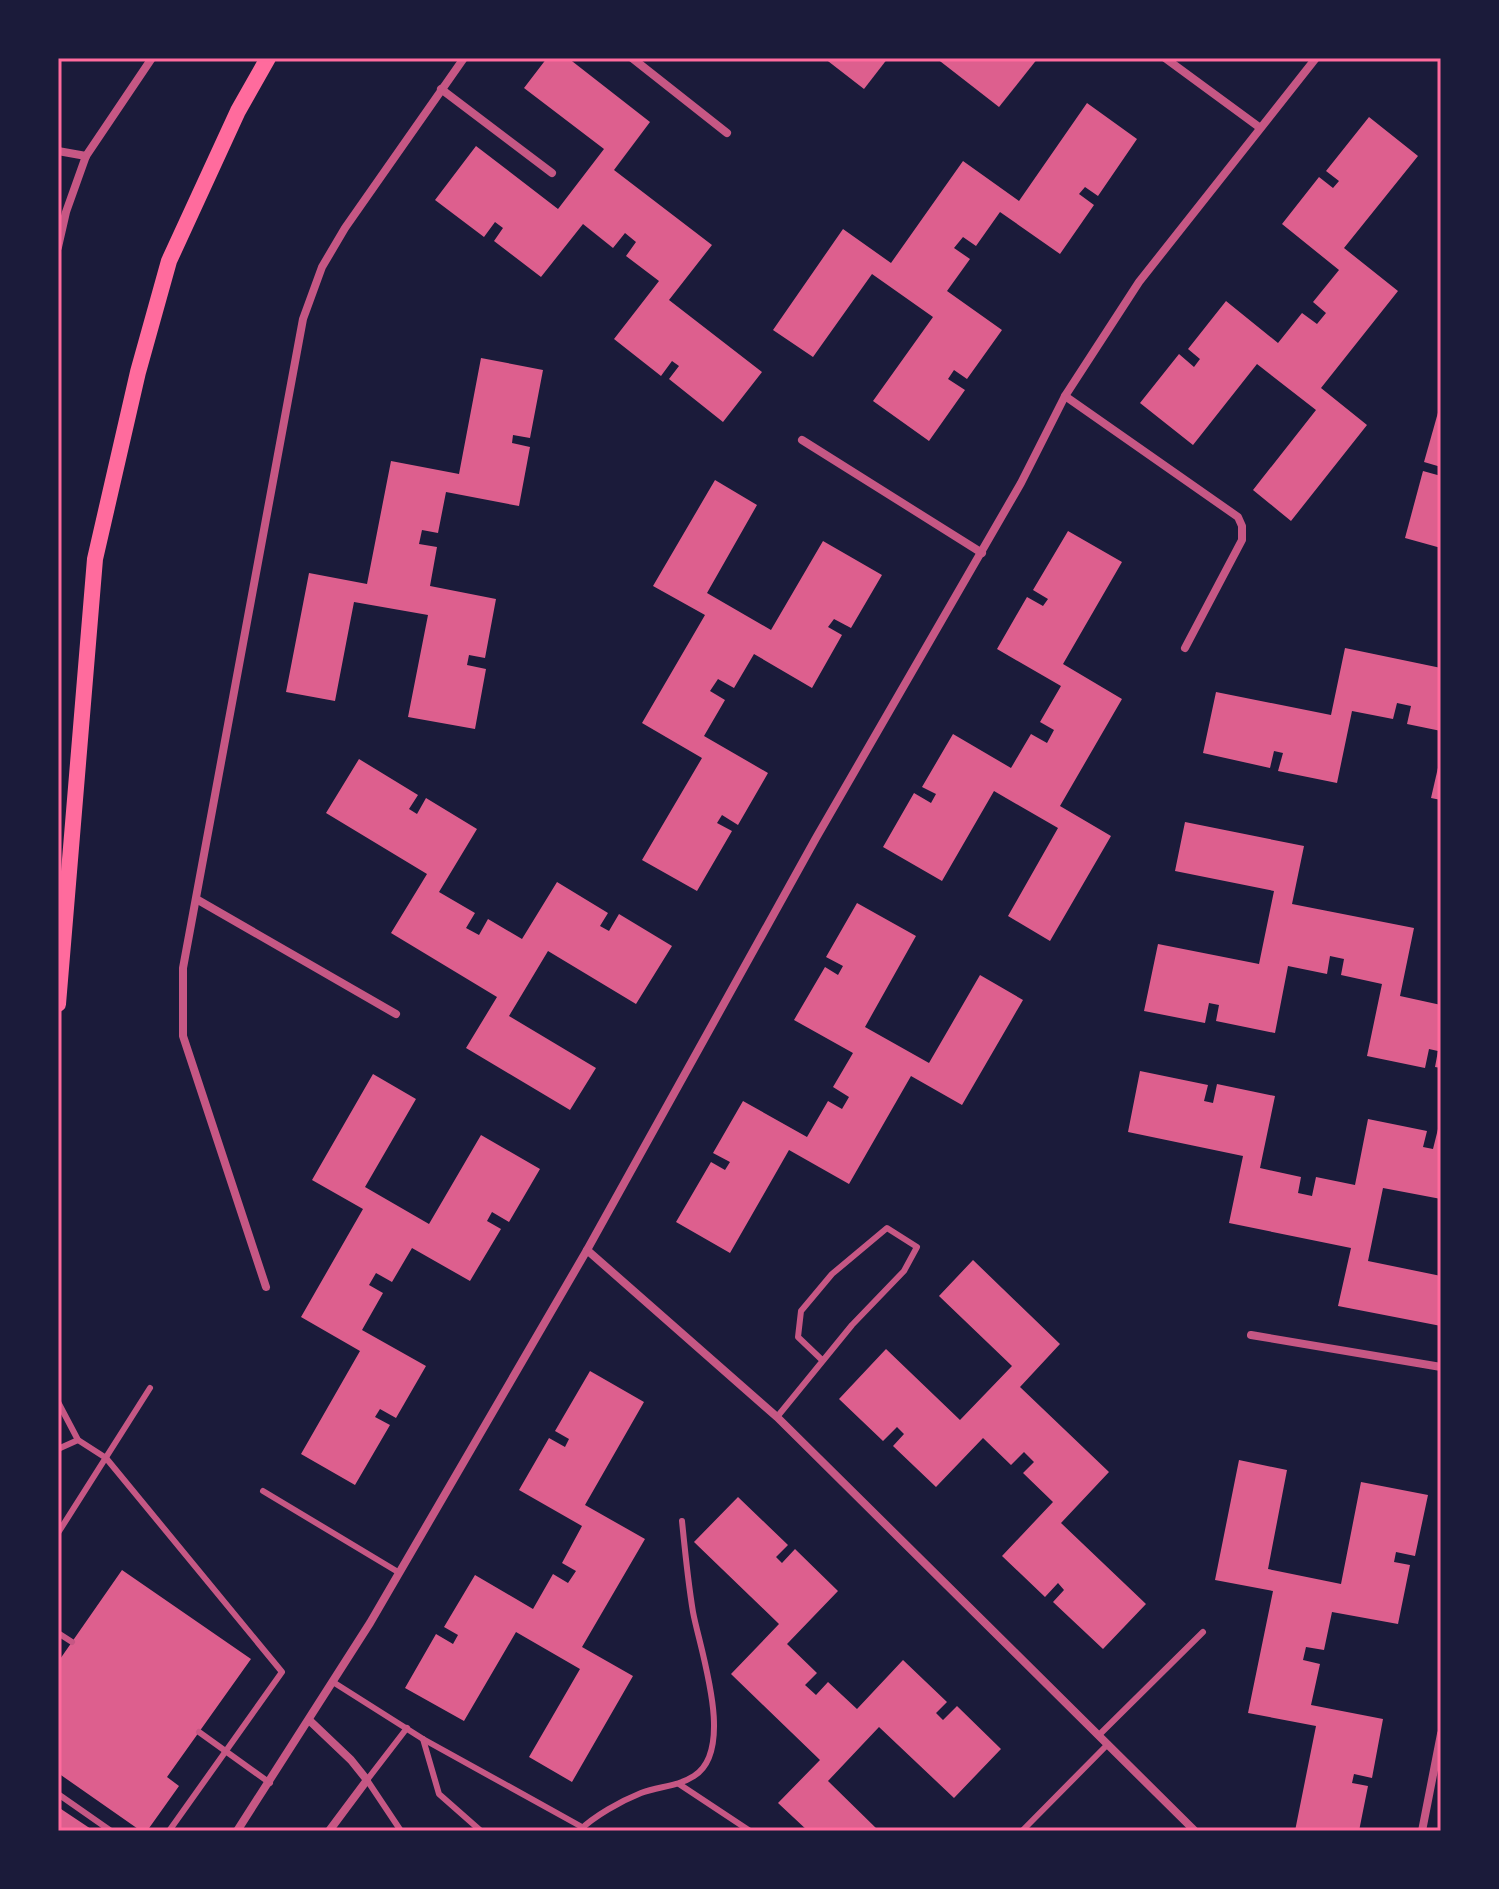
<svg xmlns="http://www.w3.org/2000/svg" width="1499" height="1889" font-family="'Fira Sans',sans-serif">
<rect width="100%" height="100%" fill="#1b1b3a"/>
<g fill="#dd5f8e">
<path d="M547,58H568L650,122L614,170L712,245L669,300L762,372L723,422L669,379L679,366L672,361L661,376L614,339L659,281L626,256L636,242L625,233L613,248L583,224L541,277L494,241L503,228L495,222L484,237L435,200L476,146L558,209L604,149L524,88Z"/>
<path d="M824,58H888L864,89Z"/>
<path d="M936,58H1038L999,107Z"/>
<path d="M1087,103L1137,139L1098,196L1085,187L1079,194L1094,205L1060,254L1000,212L976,246L963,237L954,248L970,259L947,291L1002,330L967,379L954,370L948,379L965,390L929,441L873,401L933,317L872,274L813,357L773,330L843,229L891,263L963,161L1019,201Z"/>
<path d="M1369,117L1418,156L1344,248L1398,291L1321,388L1367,425L1291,521L1253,490L1316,410L1257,364L1193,445L1140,403L1179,354L1194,367L1200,359L1188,349L1226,301L1278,343L1302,313L1317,324L1326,313L1313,302L1339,270L1282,224L1319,177L1333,188L1339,181L1326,171Z"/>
<path d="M481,358L543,370L530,438L513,435L512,443L530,447L519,506L446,492L438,533L422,530L419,544L437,547L430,586L496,599L485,658L469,655L467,665L486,669L475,729L408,717L428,615L354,602L335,701L286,692L309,573L367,584L391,461L459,474Z"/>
<path d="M1441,402V467L1424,462Z"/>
<path d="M1423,471L1441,476V548L1405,538Z"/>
<path d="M715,480L757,505L707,593L771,630L823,541L882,575L851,628L834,619L828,627L842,635L812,688L754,654L734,688L718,679L710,691L725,700L704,736L768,773L738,825L722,815L717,823L732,831L697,891L642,860L702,758L642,723L705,615L653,586Z"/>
<path d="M1068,531L1122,562L1063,664L1122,699L1060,806L1111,836L1050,941L1008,916L1058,828L994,791L942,881L883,847L914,793L931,803L936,794L922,787L953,734L1011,768L1031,734L1047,743L1054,730L1040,722L1061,686L997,649L1027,597L1043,606L1048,599L1033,590Z"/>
<path d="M1345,648L1441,668V731L1407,724L1411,706L1397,703L1393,719L1352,711L1337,783L1278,771L1283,753L1274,751L1270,768L1203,753L1216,692L1331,715Z"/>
<path d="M359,759L418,795L409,809L417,814L426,798L477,829L439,892L475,913L466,928L479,935L488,919L522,939L557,882L608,913L600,926L609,931L619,914L672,946L636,1004L548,951L509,1016L596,1068L570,1110L466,1048L497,997L391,933L427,874L326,813Z"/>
<path d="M1440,759H1441V800L1431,798Z"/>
<path d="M1185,822L1304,846L1292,904L1414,928L1400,996L1441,1005V1068L1435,1067L1438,1051L1429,1049L1425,1068L1367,1056L1382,984L1341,975L1344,959L1330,956L1327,974L1288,966L1275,1033L1216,1021L1219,1005L1209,1003L1205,1023L1144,1011L1158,944L1259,964L1274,891L1175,871Z"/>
<path d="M857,903L916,936L865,1027L929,1063L980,975L1023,1000L962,1105L911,1076L849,1184L789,1150L730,1253L676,1222L711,1162L725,1170L730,1162L713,1153L743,1101L807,1137L828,1101L842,1109L849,1097L833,1087L853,1053L794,1020L825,967L838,975L843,966L826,957Z"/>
<path d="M1140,1071L1208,1085L1204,1101L1213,1103L1217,1084L1275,1096L1260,1168L1301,1177L1298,1193L1312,1196L1316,1177L1355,1185L1368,1119L1427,1131L1423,1147L1433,1149L1438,1129L1441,1130V1199L1383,1188L1368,1261L1441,1276V1326L1338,1306L1351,1248L1229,1223L1243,1156L1128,1132Z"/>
<path d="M373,1074L416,1099L365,1187L429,1224L481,1135L540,1169L509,1222L492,1212L487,1221L501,1229L470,1281L412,1248L392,1282L376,1273L369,1285L383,1293L362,1330L426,1366L396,1418L380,1409L375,1417L390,1425L355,1485L301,1454L360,1351L301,1317L363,1209L312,1180Z"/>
<path d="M973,1260L1060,1344L1020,1387L1109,1472L1061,1523L1146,1604L1103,1649L1053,1602L1064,1590L1058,1583L1045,1597L1002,1556L1053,1502L1023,1473L1034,1462L1024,1452L1011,1465L983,1438L936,1487L893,1446L904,1434L897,1427L883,1441L839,1399L886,1349L960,1420L1012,1366L939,1296Z"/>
<path d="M590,1371L644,1402L585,1505L645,1539L582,1647L633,1676L572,1782L529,1757L580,1669L516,1632L464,1721L405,1688L436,1634L453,1644L458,1635L444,1627L475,1575L533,1609L553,1574L568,1583L576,1571L562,1563L582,1526L519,1490L549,1438L565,1447L569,1439L555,1431Z"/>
<path d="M1239,1460L1287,1470L1268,1569L1341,1584L1361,1482L1428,1495L1415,1556L1396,1552L1394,1562L1410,1565L1398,1624L1332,1612L1324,1650L1306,1647L1303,1660L1320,1664L1311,1705L1383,1719L1372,1778L1354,1774L1352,1783L1368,1786L1359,1831H1295L1316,1726L1248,1713L1273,1591L1215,1580Z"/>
<path d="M738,1497L788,1545L776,1557L782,1563L795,1549L838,1591L787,1644L817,1673L805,1685L816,1695L828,1682L857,1709L903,1660L947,1702L936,1713L943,1720L957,1706L1001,1749L954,1798L879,1727L828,1781L879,1831H808L778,1803L820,1760L731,1674L779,1624L694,1542Z"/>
<path d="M122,1570L251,1659L167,1777L179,1786L147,1831H141L58,1773V1662Z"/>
<path d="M58,1807L94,1831H58Z"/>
</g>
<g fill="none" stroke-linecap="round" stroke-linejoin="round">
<g stroke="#c65784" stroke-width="6">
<path d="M58,1402L78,1440L106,1458L282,1672L169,1831"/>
<path d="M777,1417L852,1325L904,1271L917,1247L887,1228L832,1274L801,1311L798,1337L822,1360"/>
<path d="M58,1449L78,1440"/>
<path d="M263,1491L398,1572"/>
<path d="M58,1533L150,1388"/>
<path d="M58,1633L72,1642"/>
<path d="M333,1682L423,1739L582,1827"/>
<path d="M199,1732L270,1783"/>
<path d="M1099,1735L1203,1632"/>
<path d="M423,1739L439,1794L481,1831"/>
<path d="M679,1784L750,1831"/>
<path d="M58,1794L111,1831"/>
<path d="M401,1831L367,1780L407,1728"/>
<path d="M579,1831C594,1816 621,1801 641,1793C659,1786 677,1787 694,1776C736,1750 700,1650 693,1612C688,1582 685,1551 682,1521"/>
<path d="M1022,1831L1108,1744"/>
</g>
<g stroke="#c65784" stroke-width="8">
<path d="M632,58L727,133"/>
<path d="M1165,58L1259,127"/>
<path d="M441,89L552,173"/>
<path d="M58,151L86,156"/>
<path d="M58,247L66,212L86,156L152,58"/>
<path d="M1065,396L1238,517L1242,526V540L1185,648"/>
<path d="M802,440L982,553"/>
<path d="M198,900L396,1014"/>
<path d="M587,1250L777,1417L1195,1831"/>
<path d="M266,1287L183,1036V968L303,319L322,267L345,228L464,58"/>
<path d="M1251,1335L1441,1367"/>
<path d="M309,1720L351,1760L367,1780L329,1831"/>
<path d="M237,1831L370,1623L587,1250L816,838L1021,483L1065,396L1139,282L1316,58"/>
<path d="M1422,1831L1441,1734"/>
</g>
<path stroke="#ff6b9d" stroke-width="16" d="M58,1004L95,559L138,372L169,261L238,111L268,58"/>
</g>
<rect width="1499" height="1889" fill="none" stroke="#1b1b3a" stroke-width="120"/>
<rect x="60" y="60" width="1379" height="1769" fill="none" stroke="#ff6b9d" stroke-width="3"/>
</svg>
